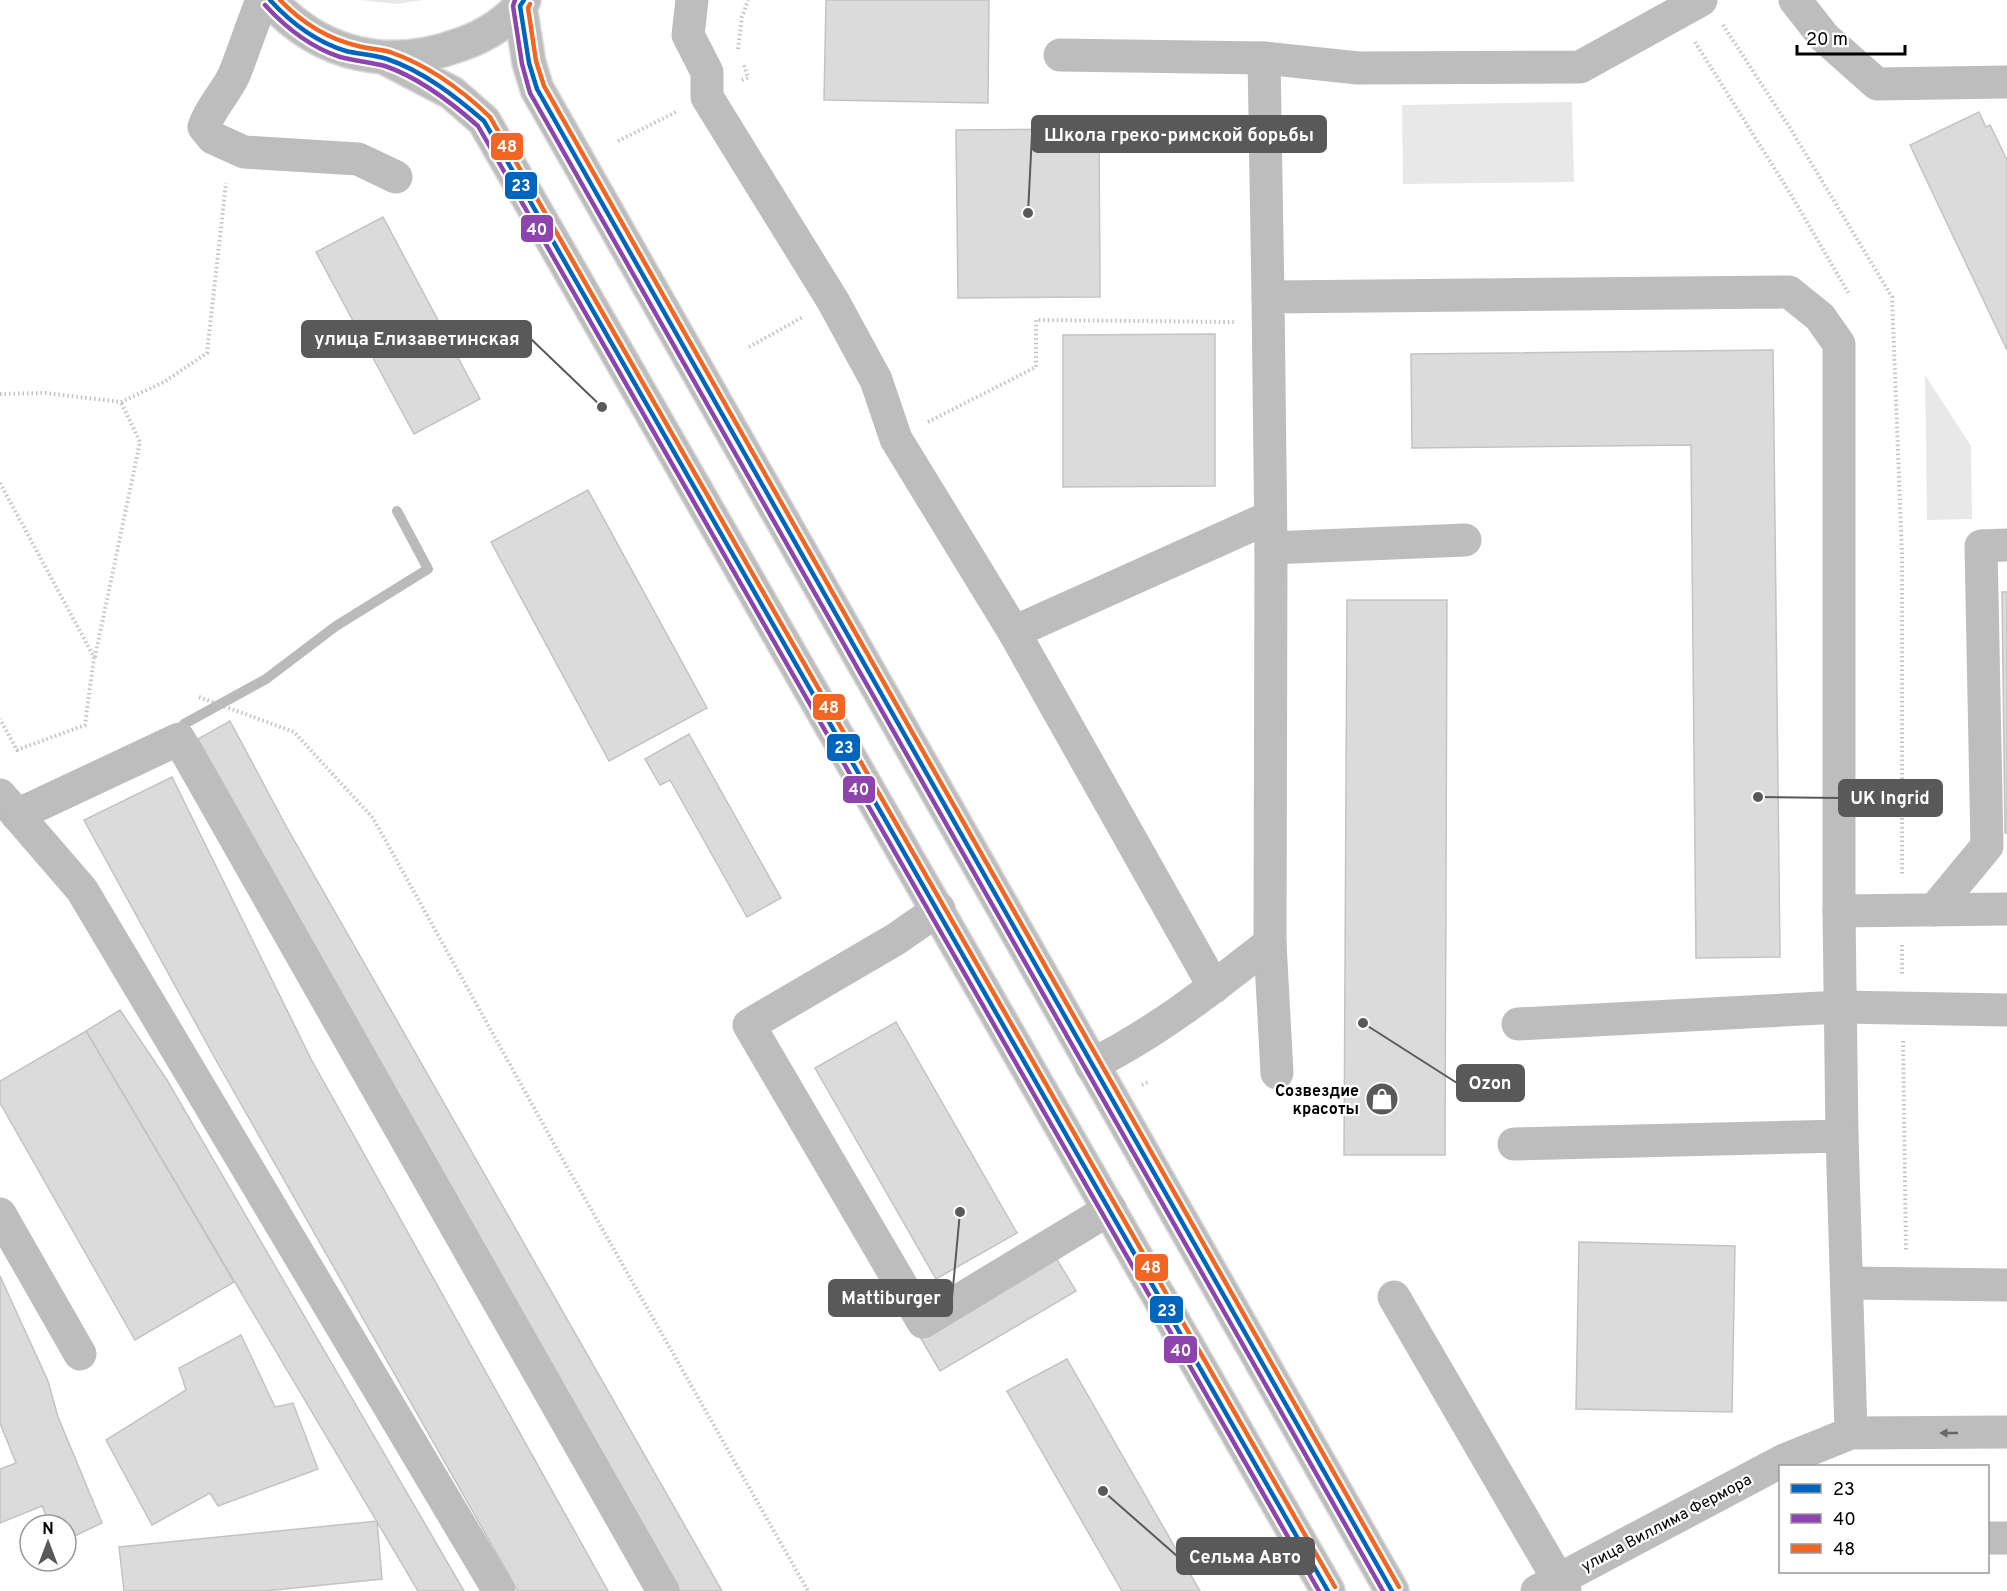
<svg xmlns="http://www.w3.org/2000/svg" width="2007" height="1591" font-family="Overpass,sans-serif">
<rect width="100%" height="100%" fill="#fff"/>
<g fill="#e8e8e8">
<path d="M360,0H423L397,4Z"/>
<path d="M1572,102L1574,182L1403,184L1402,105Z"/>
<path d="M1925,375L1971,446L1972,519L1927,520Z"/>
</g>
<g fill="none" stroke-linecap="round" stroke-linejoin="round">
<path stroke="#bababa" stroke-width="10" d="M184,724L266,679L336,626L428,569L397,511"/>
</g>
<g fill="#dbdbdb" stroke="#c3c3c3" stroke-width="1.5">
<path d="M826,0H989L988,103L824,100Z"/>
<path d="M1979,112L1986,127L1990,125L2007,160V350L1910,145Z"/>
<path d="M1099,129L1100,297L958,298L956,130Z"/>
<path d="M383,217L480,399L414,434L316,252Z"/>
<path d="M1215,334V486L1063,487V335Z"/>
<path d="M1773,350L1780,957L1696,958L1691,445L1412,448L1411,354Z"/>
<path d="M588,490L707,708L609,761L491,542Z"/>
<path d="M2002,592H2007V833H2005Z"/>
<path d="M1347,600H1447L1445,1155H1344Z"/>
<path d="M230,721L286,826L722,1591H680L198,739Z"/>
<path d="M689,734L781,898L747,917L670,780L660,785L645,759Z"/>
<path d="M172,777L311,1059L608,1591H518L217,1062L84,820Z"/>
<path d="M120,1010L167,1080L464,1591H418L86,1031Z"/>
<path d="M896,1022L1017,1233L936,1279L815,1068Z"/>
<path d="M86,1031L234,1282L135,1340L0,1103V1081Z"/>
<path d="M1579,1242L1735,1246L1732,1412L1576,1409Z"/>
<path d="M1056,1258L1076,1291L940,1371L920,1337Z"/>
<path d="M0,1276L48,1381L58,1417L102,1523L66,1540V1525H50L42,1506L0,1523V1469L16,1463L0,1423Z"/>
<path d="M241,1335L275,1407L293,1403L318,1469L218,1506L210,1493L152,1525L106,1440L186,1390L179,1368Z"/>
<path d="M1067,1359L1200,1591H1122L1007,1391Z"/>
<path d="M377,1521L382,1579L265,1591H124L119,1547Z"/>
</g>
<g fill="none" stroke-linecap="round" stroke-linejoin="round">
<defs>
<g id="major">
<path d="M270,0C322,57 390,71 462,44C485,36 510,21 524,0"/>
<path d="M520,6L529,63L537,89L1392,1591"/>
<path d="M387,59L452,93L484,121L1328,1591"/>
</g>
</defs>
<use href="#major" stroke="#dbdbdb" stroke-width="36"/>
<g stroke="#c2c2c2" stroke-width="4" stroke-dasharray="1.5 3" stroke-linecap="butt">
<path d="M1723,25L1790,128L1892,297L1902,555V875"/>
<path d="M1695,42L1790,193L1849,294"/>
<path d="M738,49L742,17L748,0"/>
<path d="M742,80L748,78L744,65"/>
<path d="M618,141L676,112"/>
<path d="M749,347L803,317"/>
<path d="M0,394L45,393L121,402L164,382L207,353L226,183"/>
<path d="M928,422L1036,367V320L1235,322"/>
<path d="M0,483L94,657L85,725L17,750L0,719"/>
<path d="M95,657L140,442L121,402"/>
<path d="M199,697L294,732L373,818L558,1151L808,1591"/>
<path d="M1902,945V974"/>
<path d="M1903,1041L1906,1250"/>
<path d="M1142,1085L1150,1081"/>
</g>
<g stroke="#bdbdbd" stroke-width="33">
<path d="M262,0C252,25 244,50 234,75C225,94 210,108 204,127L213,138L244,152L358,159L396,177"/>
<path d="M692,0L688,35L707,72V97L833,301L876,380L896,439L1014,632L1214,987"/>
<path d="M1795,0L1824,37L1877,84L2007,82"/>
<path d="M1060,55L1264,58L1358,68L1580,67L1701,0"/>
<path d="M1264,58L1268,297"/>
<path d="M1271,548L1465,540"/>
<path d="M1014,632L1270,517"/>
<path d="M0,795L82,890L499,1591"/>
<path d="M17,815L179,739L663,1591"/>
<path d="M939,909L896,939L749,1025L923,1322L1110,1209"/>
<path d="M1934,910L1987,846L1981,546L2007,545"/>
<path d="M1839,911L2007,909"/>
<path d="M1270,943L1277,1073"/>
<path d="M1518,1024L1841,1007L2007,1010"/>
<path d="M1091,1065C1156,1033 1213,988 1270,943L1271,548L1268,297L1789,292L1820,317L1839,344V911L1842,1136L1851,1433"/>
<path d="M1514,1144L1842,1136"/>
<path d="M0,1214L80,1354"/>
<path d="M1848,1283L2007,1285"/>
<path d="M1394,1297L1565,1591"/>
<path d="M1988,1538H2007"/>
<path d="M1537,1591L1784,1460L1851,1433L2007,1432"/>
</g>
<use href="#major" stroke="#bdbdbd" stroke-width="33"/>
<defs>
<g id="bus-1">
<path d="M270,0C291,23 316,42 346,51C359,54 374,55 387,59C423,71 455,96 484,121L1328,1591"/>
<path d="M524,0L520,6L529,63L537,89L1392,1591"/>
</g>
<g id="bus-2">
<path d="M515,0L513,6L522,64L530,93L1383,1591"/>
<path d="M265,5C286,28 310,47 340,57C355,61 371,62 385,66C420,78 451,102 478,126L1319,1591"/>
</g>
<g id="bus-3">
<path d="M280,0C302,23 328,39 358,46C369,49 380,49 390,52C427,65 462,90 490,117L1335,1587"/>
<path d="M530,4L528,8L536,61L544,86L1399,1587"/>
</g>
</defs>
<use href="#bus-1" stroke="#fff" stroke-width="9"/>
<use href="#bus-2" stroke="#fff" stroke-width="9"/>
<use href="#bus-3" stroke="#fff" stroke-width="9"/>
<use href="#bus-1" stroke="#0065bd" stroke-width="4.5"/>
<use href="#bus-2" stroke="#8e44ad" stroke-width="4.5"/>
<use href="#bus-3" stroke="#f26522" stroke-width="4.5"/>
</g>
<defs><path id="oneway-solid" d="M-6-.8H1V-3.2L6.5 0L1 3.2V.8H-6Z" transform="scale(1.5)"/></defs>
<use fill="#686868" href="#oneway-solid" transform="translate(1949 1433) rotate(180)"/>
<defs>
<symbol id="shop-disc" viewBox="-11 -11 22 22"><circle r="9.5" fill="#595959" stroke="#fff"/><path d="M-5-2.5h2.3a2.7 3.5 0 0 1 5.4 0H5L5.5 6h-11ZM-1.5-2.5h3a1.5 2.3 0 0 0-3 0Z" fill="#fff"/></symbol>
</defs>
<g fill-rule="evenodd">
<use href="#shop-disc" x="1363" y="1080" width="38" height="38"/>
</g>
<g text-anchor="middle" stroke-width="4.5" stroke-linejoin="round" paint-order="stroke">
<g font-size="16" font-weight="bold" fill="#000" stroke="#fff" text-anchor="end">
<text x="1359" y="1096">Созвездие<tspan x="1359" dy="18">красоты</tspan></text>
</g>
<g font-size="16" fill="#000" stroke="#fff">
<text transform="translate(1666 1522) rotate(-28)" y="6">улица Виллима Фермора</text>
</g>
</g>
<path fill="none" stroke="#595959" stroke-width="2" d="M1028 213L1032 134M602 407L531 339M1758 797L1839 798M1363 1023L1457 1083M960 1212L952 1298M1103 1491L1177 1556"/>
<g fill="#595959" stroke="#fff" stroke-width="2">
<circle cx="1028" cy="213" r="6"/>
<circle cx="602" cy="407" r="6"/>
<circle cx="1758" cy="797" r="6"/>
<circle cx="1363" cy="1023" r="6"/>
<circle cx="960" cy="1212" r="6"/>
<circle cx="1103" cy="1491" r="6"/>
</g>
<g fill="#595959" stroke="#595959" stroke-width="2">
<rect x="1032" y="116" width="294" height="36" rx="6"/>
<rect x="302" y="321" width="229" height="36" rx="6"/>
<rect x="1839" y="780" width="103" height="36" rx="6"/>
<rect x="1457" y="1065" width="67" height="36" rx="6"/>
<rect x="829" y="1280" width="123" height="36" rx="6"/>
<rect x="1177" y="1538" width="137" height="36" rx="6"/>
</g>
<g font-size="18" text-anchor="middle" font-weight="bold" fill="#fff">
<text x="1179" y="141">Школа греко-римской борьбы</text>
<text x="417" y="345">улица Елизаветинская</text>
<text x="1890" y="804">UK Ingrid</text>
<text x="1490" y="1089">Ozon</text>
<text x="891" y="1304">Mattiburger</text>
<text x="1245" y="1563">Сельма Авто</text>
</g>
<g stroke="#fff" stroke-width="2">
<rect x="490" y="132" width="34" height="29" rx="6" fill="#f26522"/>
<rect x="504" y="171" width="34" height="29" rx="6" fill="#0065bd"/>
<rect x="520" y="214" width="34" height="29" rx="6" fill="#8e44ad"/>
<rect x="812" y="693" width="34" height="28" rx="6" fill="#f26522"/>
<rect x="826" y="733" width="35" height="29" rx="6" fill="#0065bd"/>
<rect x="842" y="775" width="34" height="29" rx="6" fill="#8e44ad"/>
<rect x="1134" y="1253" width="35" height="29" rx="6" fill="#f26522"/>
<rect x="1149" y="1295" width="35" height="29" rx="6" fill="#0065bd"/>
<rect x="1163" y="1335" width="35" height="29" rx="6" fill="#8e44ad"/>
</g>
<g font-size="16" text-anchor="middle" font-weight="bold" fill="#fff">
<text x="507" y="152">48</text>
<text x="521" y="191">23</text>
<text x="537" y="235">40</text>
<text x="829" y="713">48</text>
<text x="844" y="753">23</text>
<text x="859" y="795">40</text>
<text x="1151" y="1273">48</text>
<text x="1167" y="1316">23</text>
<text x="1181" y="1356">40</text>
</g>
<rect x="1779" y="1465" width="210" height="108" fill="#ffffff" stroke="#999999" stroke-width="1.5"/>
<rect x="1791" y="1484" width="30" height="9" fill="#0065bd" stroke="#999999" stroke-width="1.5"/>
<text x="1833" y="1495" font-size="18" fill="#000000">23</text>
<rect x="1791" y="1514" width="30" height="9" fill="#8e44ad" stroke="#999999" stroke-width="1.5"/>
<text x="1833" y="1525" font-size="18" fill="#000000">40</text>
<rect x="1791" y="1544" width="30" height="9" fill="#f26522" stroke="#999999" stroke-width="1.5"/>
<text x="1833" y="1555" font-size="18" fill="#000000">48</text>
<g transform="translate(48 1543)"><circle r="28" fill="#ffffff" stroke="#999999" stroke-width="1.5"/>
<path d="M0-4.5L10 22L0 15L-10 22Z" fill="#595959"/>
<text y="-9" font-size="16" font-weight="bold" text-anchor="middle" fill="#000000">N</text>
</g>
<path d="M1797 45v9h108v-9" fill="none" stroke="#000000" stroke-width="3"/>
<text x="1806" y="45" font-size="18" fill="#000000" stroke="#ffffff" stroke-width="4.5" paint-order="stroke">20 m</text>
</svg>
